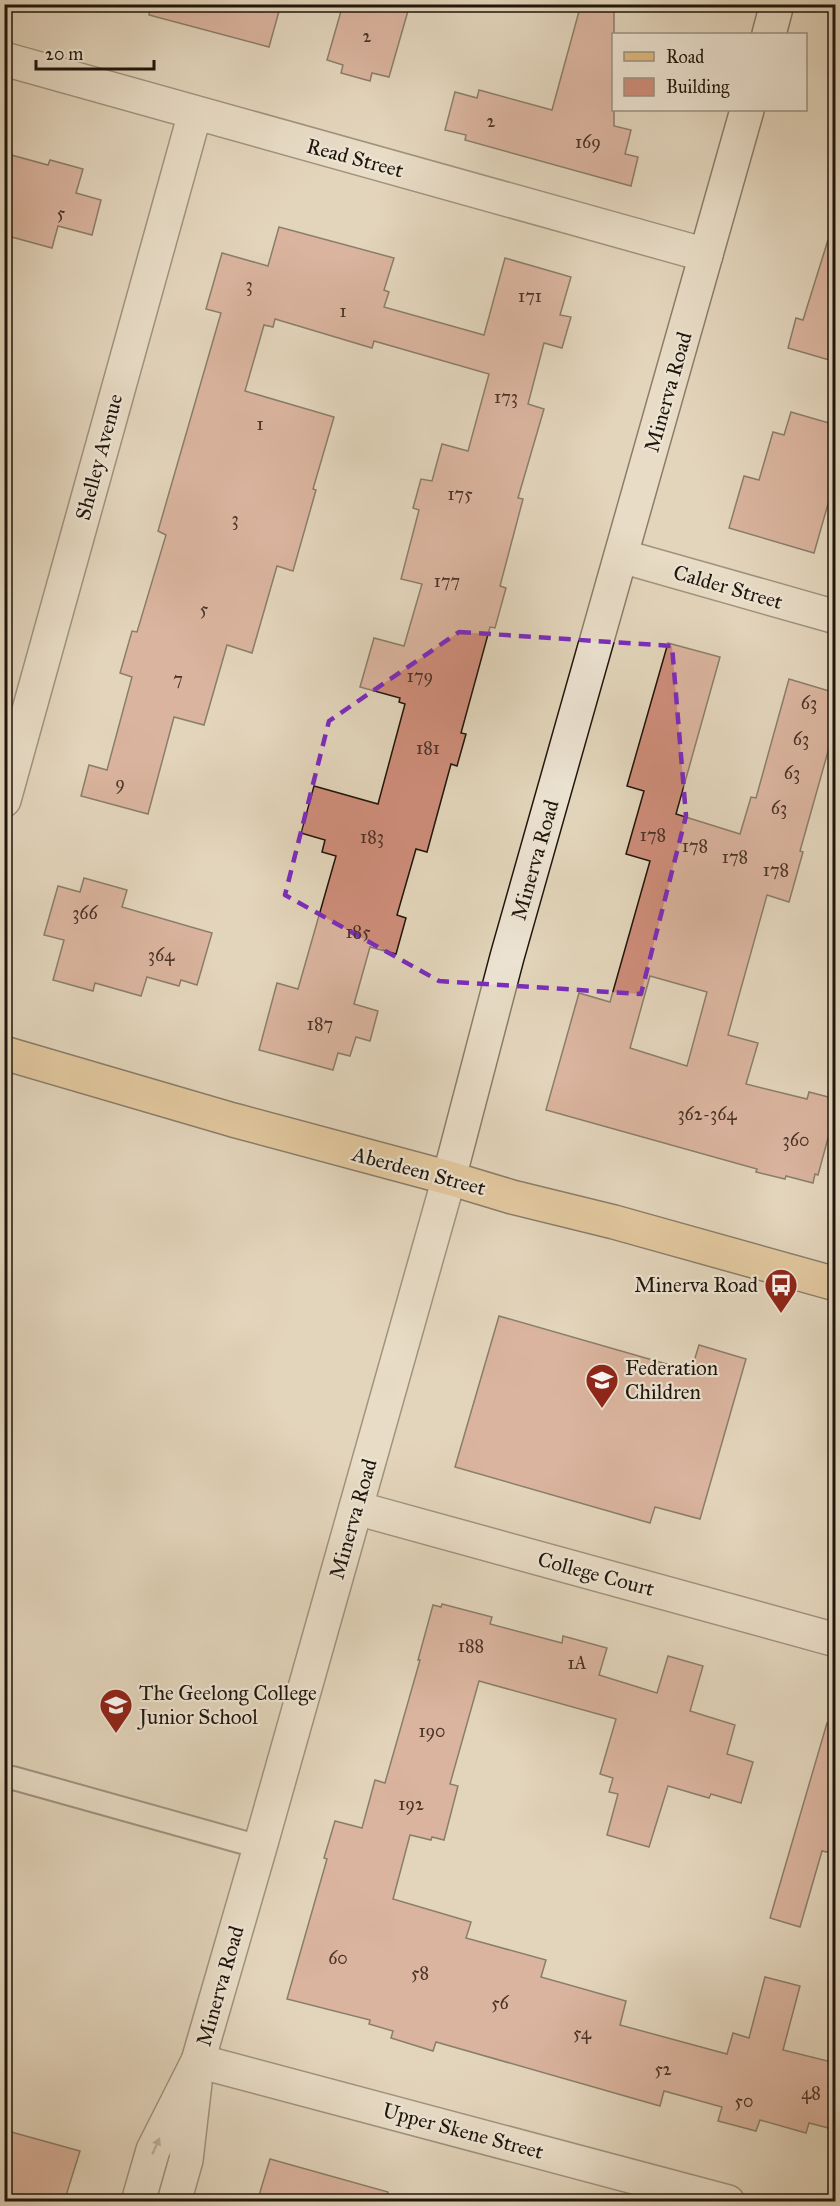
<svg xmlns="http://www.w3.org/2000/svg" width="840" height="2206" font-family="'IM FELL Great Primer',serif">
<rect width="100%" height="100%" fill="#e3d6bc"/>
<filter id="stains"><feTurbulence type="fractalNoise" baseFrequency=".00333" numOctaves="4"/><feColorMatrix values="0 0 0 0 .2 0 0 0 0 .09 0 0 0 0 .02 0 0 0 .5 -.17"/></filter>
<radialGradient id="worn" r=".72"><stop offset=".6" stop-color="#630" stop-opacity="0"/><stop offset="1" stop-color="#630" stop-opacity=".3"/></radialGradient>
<g fill="#ce8d7a" stroke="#1e150b" stroke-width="1.5" fill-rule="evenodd">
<path d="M151,4H281L269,47L149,15Z"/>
<path d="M343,4H410L389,77L372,73L370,81L341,73L343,65L327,60Z"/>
<path d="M581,4H614V126L631,130L625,154L638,157L631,186L465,140L466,135L445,130L455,92L477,98L479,90L552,110Z"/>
<path d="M4,153L48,165L50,160L83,169L76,193L101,200L92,235L58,226L52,248L4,235Z"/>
<path d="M279,227L394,258L384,290L389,292L384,307L484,335L505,258L571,277L560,315L571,317L562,348L544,343L528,404L544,409L518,498L523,499L500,586L506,588L495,628L490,627L461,733L466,734L457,766L451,764L427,852L416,849L397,915L406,918L396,954L370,947L354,1004L378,1011L370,1041L356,1037L350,1056L338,1053L333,1070L259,1050L277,983L298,989L336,856L322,852L325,840L301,833L314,786L378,804L405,704L399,702L400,698L360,687L374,638L404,646L422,584L401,579L419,510L413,508L421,479L432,481L442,444L468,451L489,374L374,341L372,348L275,319L273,327L264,325L245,391L334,417L313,489L316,490L293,571L277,566L252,653L227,645L204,725L174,717L148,814L81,796L89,765L107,770L132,677L120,673L132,631L137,632L166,535L158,531L221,313L206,309L222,253L268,266Z"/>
<path d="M828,240L836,242V362L788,348L796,318L803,320Z"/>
<path d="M791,412L836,425V476L814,553L729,528L744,476L759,480L773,432L784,435Z"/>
<path d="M668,643L720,657L676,814L740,834L751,797L756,798L789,679L836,693V723L800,851L803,852L789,902L767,895L728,1035L758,1043L746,1084L807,1099L809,1092L836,1099V1109L818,1175L815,1174L813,1183L786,1176L785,1179L756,1172L757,1169L546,1110L579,993L610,1002L650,861L626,854L644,791L627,786ZM650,976L707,992L687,1066L630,1048Z"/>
<path d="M84,878L127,890L122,907L212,933L197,985L181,980L179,986L147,977L141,996L95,983L93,991L53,980L64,940L44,935L58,886L80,892Z"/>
<path d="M499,1316L691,1371L699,1345L746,1359L700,1519L655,1507L650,1523L455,1467Z"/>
<path d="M442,1604L492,1617L490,1624L562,1643L563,1636L607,1648L599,1675L657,1693L668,1656L703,1666L690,1711L735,1725L727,1754L753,1762L741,1803L711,1794L709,1798L668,1786L649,1847L607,1835L618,1794L609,1792L613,1778L600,1774L616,1719L479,1681L450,1784L458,1786L444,1840L432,1837L431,1840L410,1835L393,1899L471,1922L466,1938L546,1960L541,1977L626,2001L620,2025L727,2054L733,2033L749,2038L765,1977L800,1986L783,2050L836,2063V2130L809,2123L806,2133L760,2120L756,2131L718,2121L722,2107L664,2091L660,2106L436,2042L433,2051L391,2038L393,2031L369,2024L370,2020L287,1999L327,1859L324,1858L335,1821L362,1828L375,1780L385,1783L420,1660H418L433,1605L441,1607Z"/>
<path d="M827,1723L836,1724V1854L822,1851L800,1927L770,1918Z"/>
<path d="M4,2130L80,2151L64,2202H4Z"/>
<path d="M270,2159L388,2192L387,2202H257Z"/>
</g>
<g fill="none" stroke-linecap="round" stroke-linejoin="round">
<defs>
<path id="lane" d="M13,1778L260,1847"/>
<g id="street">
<path d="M4,59L706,255"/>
<path d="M621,556L836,617"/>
<path d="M4,800L195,113"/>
<path d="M356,1508L836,1640"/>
<path d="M198,2061L728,2202"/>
<path d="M138,2202L153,2150L198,2061L260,1847L449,1178"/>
<path d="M174,2202L186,2160L195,2083"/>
</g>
<g id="secondary">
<path d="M769,34L777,4"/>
<path d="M449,1178L507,957L747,110"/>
</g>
<path id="primary" d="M4,1053L233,1120L449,1178L512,1197L614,1222L836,1284"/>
</defs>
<use href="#lane" stroke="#4f4537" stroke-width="26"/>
<use href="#street" stroke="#4f4537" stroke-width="36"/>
<use href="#secondary" stroke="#1e150b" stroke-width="36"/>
<use href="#primary" stroke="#1e150b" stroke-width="36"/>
<use href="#lane" stroke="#ede4d3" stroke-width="22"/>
<use href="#street" stroke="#ede4d3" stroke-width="33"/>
<use href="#secondary" stroke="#ede4d3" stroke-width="33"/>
<use href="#primary" stroke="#e2bb7e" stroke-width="33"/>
</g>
<defs><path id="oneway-solid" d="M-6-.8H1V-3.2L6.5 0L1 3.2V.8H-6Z" transform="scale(1.5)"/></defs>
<use fill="#908779" href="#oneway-solid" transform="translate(156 2146) rotate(-66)"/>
<path d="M0 0H840V2206H0ZM459,632L672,646L686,816L641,994L439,981L285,895L329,721Z" fill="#e3d6bc" fill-opacity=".55" fill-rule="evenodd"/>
<path fill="none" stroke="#7b2cbf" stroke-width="4.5" stroke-dasharray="12 8" stroke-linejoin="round" d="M459,632L672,646L686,816L641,994L439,981L285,895L329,721Z"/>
<defs>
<symbol id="bus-pin" viewBox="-11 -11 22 30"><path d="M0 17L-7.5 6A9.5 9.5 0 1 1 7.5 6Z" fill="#8f2418" stroke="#ede4d3"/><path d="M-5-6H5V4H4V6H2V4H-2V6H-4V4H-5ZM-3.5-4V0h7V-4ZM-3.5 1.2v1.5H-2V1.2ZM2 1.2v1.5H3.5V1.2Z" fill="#fff"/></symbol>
<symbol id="school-pin" viewBox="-11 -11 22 30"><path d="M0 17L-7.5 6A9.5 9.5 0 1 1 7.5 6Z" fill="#8f2418" stroke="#ede4d3"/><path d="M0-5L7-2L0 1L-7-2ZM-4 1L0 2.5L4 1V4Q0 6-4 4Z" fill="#fff"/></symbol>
</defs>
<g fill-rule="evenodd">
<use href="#bus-pin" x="762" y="1266" width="38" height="52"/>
<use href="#school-pin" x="583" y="1361" width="38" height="52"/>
<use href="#school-pin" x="97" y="1686" width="38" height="52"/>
</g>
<g text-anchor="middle" stroke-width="4.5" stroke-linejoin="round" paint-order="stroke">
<g font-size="18" fill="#4a3327">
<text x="367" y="42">2</text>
<text x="491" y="127">2</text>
<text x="588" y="148">169</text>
<text x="61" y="219">5</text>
<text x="249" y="291">3</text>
<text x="530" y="302">171</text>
<text x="343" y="317">1</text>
<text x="506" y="403">173</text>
<text x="260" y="430">1</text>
<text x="460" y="500">175</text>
<text x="235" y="525">3</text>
<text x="447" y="587">177</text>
<text x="204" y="615">5</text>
<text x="420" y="682">179</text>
<text x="178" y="685">7</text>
<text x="809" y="709">63</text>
<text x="801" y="745">63</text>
<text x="428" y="754">181</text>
<text x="792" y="779">63</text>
<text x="120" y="789">9</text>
<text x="779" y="814">63</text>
<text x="653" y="841">178</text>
<text x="372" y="843">183</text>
<text x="695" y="852">178</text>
<text x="735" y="863">178</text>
<text x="776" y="876">178</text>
<text x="85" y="919">366</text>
<text x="358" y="938">185</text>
<text x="161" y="961">364</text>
<text x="320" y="1030">187</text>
<text x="707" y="1120">362-364</text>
<text x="796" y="1146">360</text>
<text x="471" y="1652">188</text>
<text x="577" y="1669">1A</text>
<text x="432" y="1737">190</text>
<text x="411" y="1810">192</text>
<text x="338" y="1964">60</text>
<text x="420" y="1979">58</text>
<text x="500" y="2009">56</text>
<text x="582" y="2039">54</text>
<text x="663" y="2075">52</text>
<text x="811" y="2099">48</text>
<text x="744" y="2107">50</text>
</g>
<g font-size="21" fill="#1e150b" stroke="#ede4d3">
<text transform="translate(355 158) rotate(15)" y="7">Read Street</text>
<text transform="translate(668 392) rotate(-74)" y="7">Minerva Road</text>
<text transform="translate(99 457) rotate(-75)" y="7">Shelley Avenue</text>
<text transform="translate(728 587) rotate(16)" y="7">Calder Street</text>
<text transform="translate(535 860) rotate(-74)" y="7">Minerva Road</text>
<text transform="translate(419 1171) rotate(15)" y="7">Aberdeen Street</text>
<text transform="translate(353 1519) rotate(-74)" y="7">Minerva Road</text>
<text transform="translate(596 1574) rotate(15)" y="7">College Court</text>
<text transform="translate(220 1986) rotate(-74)" y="7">Minerva Road</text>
<text transform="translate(463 2131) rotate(15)" y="7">Upper Skene Street</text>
</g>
<g font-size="21" fill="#1e150b" stroke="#ede4d3" text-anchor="start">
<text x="758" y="1292" text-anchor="end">Minerva Road</text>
<text x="625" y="1375">Federation<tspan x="625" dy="24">Children</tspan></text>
<text x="139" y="1700">The Geelong College<tspan x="139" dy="24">Junior School</tspan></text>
</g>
</g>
<rect width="840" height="2206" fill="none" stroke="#e3d6bc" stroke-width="24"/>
<rect x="6" y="6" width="828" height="2194" fill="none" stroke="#1e150b" stroke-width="3"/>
<rect x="12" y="12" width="816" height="2182" fill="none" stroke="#1e150b" stroke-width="1.5"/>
<rect x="612" y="33" width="195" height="78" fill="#ede4d3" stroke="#9a9183" stroke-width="1.5"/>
<rect x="624" y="52" width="30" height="9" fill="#e2bb7e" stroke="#9a9183" stroke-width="1.5"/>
<text x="666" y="63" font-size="18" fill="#1e150b">Road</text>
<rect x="624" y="78" width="30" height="18" fill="#ce8d7a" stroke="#9a9183" stroke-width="1.5"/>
<text x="666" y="93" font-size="18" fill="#1e150b">Building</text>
<path d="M36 60v9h118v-9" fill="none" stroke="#1e150b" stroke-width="3"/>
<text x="45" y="60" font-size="18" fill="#1e150b" stroke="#ede4d3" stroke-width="4.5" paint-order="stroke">20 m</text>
<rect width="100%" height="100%" filter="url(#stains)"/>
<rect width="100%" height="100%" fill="url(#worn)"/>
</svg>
